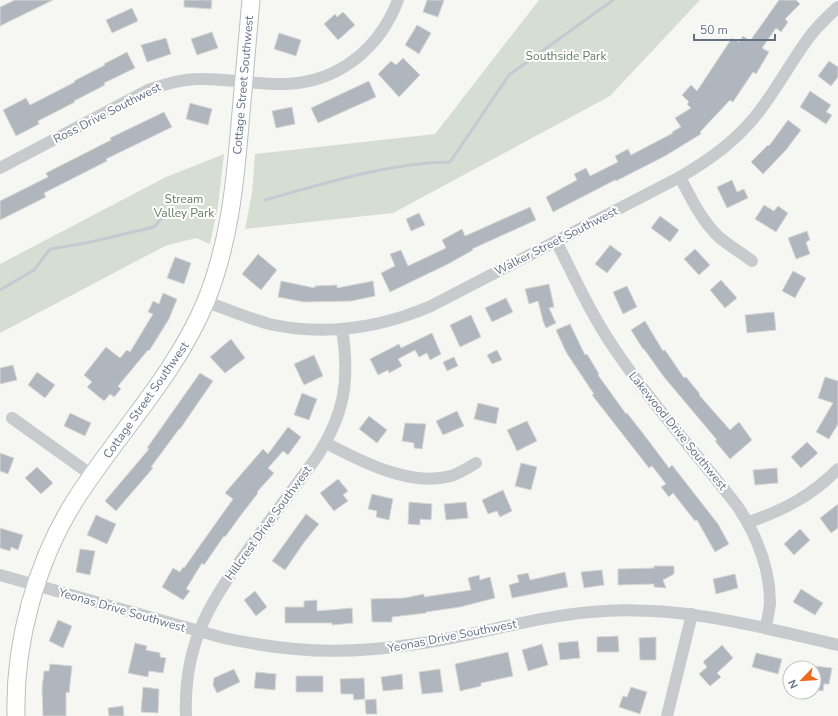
<svg xmlns="http://www.w3.org/2000/svg" width="838" height="716" font-family="'Nunito Sans',sans-serif">
<rect width="100%" height="100%" fill="#f6f6f2"/>
<g fill="#d6ded3">
<path d="M539,0H700L610,96L393,213L245,229L252,193L255,154L435,134Z"/>
<path d="M224,154L218,206L210,244L196,238L165,246L0,333V264L166,177Z"/>
</g>
<g fill="none" stroke-linecap="round" stroke-linejoin="round">
<g stroke="#c3cbd2" stroke-width="3">
<path d="M265,200C326,183 387,163 450,162L509,75L613,0"/>
<path d="M0,290L34,270L50,249L86,243L154,227L168,211L212,212"/>
</g>
</g>
<g fill="#b0b6bd" stroke="#d7d7d5">
<path d="M15,0H53L0,26V7Z"/>
<path d="M184,0H212L211,9L184,7Z"/>
<path d="M427,0H444L438,17L423,12Z"/>
<path d="M779,0H796L800,4L785,19L788,22L781,32L776,28L762,48L769,52L756,74L753,72L733,102L730,100L700,132L701,134L665,156L616,181L615,180L553,212L546,197L577,180L574,174L586,168L590,176L618,162L615,156L628,149L631,155L673,133L672,132L681,127L675,118L691,108L687,104L689,102L682,95L691,85L697,91L732,38L739,42L743,36L750,41Z"/>
<path d="M132,8L138,21L112,33L106,20Z"/>
<path d="M343,12L355,25L338,40L324,24L335,14L337,17Z"/>
<path d="M417,25L431,33L419,54L405,45Z"/>
<path d="M212,32L218,48L197,55L191,39Z"/>
<path d="M279,33L301,40L296,56L274,49Z"/>
<path d="M166,38L171,54L147,62L141,45Z"/>
<path d="M127,52L135,68L104,83L105,85L74,101L75,102L38,121L39,124L16,136L3,110L26,98L30,105L75,82L74,81L105,65L104,64Z"/>
<path d="M403,58L420,75L399,97L378,74L391,61L396,65Z"/>
<path d="M829,61L838,67V77L831,86L818,76Z"/>
<path d="M369,81L376,97L318,123L311,108Z"/>
<path d="M810,91L831,105L826,112L832,115L826,124L800,107Z"/>
<path d="M190,103L212,109L208,125L186,119Z"/>
<path d="M292,107L295,124L276,128L272,111Z"/>
<path d="M164,112L172,127L106,159L107,161L44,193L46,197L0,220V201L48,177L46,173L111,140L110,138Z"/>
<path d="M788,120L801,130L786,150L763,174L751,162L768,145L769,146Z"/>
<path d="M732,180L737,192L744,189L748,198L727,208L717,187Z"/>
<path d="M764,205L774,211L778,206L788,213L776,232L755,219Z"/>
<path d="M530,207L536,220L472,249L473,250L448,264L390,292L381,273L395,266L390,254L401,250L408,266L446,248L442,240L462,229L465,236Z"/>
<path d="M419,213L425,225L411,231L406,219Z"/>
<path d="M660,216L679,230L670,242L651,228Z"/>
<path d="M807,231L810,240L806,242L810,254L796,259L788,238Z"/>
<path d="M610,245L622,254L607,273L595,264Z"/>
<path d="M695,249L710,265L699,275L684,259Z"/>
<path d="M258,254L277,270L261,290L242,274Z"/>
<path d="M175,257L191,263L184,284L167,278Z"/>
<path d="M793,271L806,278L795,298L782,291Z"/>
<path d="M721,280L737,298L725,308L710,290Z"/>
<path d="M281,281L315,288V286L337,285V288L373,281L375,296L351,301L304,302L278,297Z"/>
<path d="M549,284L554,307L549,308L556,323L546,328L543,321L538,301L529,304L525,289Z"/>
<path d="M627,286L637,307L623,314L613,292Z"/>
<path d="M163,293L177,299L169,319L149,351L148,350L118,386L121,389L114,397L110,394L104,401L87,387L92,382L84,375L106,347L120,358L127,350L130,352L153,314L148,312L153,301L159,304Z"/>
<path d="M506,298L513,312L492,322L485,308Z"/>
<path d="M774,312L776,330L747,333L745,315Z"/>
<path d="M471,315L481,337L460,347L450,325Z"/>
<path d="M645,321L663,351L665,350L684,378L686,377L700,394L699,395L730,430L739,422L752,440L730,459L715,441L717,440L664,377L644,349H643L631,330Z"/>
<path d="M570,324L585,355L587,354L599,374L598,375L626,414L627,413L648,440L669,468L672,465L718,524L729,544L715,552L697,520L695,521L673,493L669,497L661,487L666,484L652,466L649,468L592,395L594,394L566,352L556,330Z"/>
<path d="M432,333L441,354L430,360L427,353L419,357L415,350L398,359L402,366L389,373L388,370L378,375L370,359L399,344L401,348Z"/>
<path d="M231,339L245,358L225,373L210,357Z"/>
<path d="M497,350L502,360L492,364L487,355Z"/>
<path d="M314,355L323,376L304,385L294,364Z"/>
<path d="M454,357L458,366L447,371L443,362Z"/>
<path d="M13,365L17,380L0,384V368Z"/>
<path d="M37,372L55,385L45,398L28,385Z"/>
<path d="M200,373L213,381L180,429H179L151,467L153,468L116,511L105,501L149,449L147,448Z"/>
<path d="M825,377L838,381V424L829,439L816,432L833,403L818,398Z"/>
<path d="M302,393L317,399L309,420L294,415Z"/>
<path d="M478,403L499,408L496,424L474,419Z"/>
<path d="M457,411L464,426L443,435L436,421Z"/>
<path d="M70,413L91,423L85,436L64,426Z"/>
<path d="M369,416L387,430L377,443L359,429Z"/>
<path d="M527,421L537,441L517,451L507,430Z"/>
<path d="M405,423L426,424L422,449L414,448V443L402,441Z"/>
<path d="M288,427L301,437L288,455L283,451L268,468L274,473L257,492L258,493L241,515L225,537L224,536L204,565L202,563L186,589L190,591L183,600L162,587L173,568L180,572L183,567L184,568L233,499L225,493L263,449L268,454Z"/>
<path d="M807,442L818,453L801,468L791,457Z"/>
<path d="M0,453L14,458L8,474L0,471Z"/>
<path d="M521,463L537,467L531,490L515,486Z"/>
<path d="M37,467L53,483L41,494L25,478Z"/>
<path d="M777,468L778,483L755,485L753,470Z"/>
<path d="M338,479L348,491L343,495L348,501L334,511L320,493Z"/>
<path d="M503,490L512,511L500,517L497,511L488,514L482,500Z"/>
<path d="M372,494L393,499L389,520L376,517L377,511L368,509Z"/>
<path d="M409,502L432,504L431,520L420,519V525L408,524Z"/>
<path d="M466,502L468,518L446,520L444,504Z"/>
<path d="M838,504V528L831,533L820,518Z"/>
<path d="M306,514L319,524L305,541L285,570L272,561Z"/>
<path d="M96,515L116,524L107,544L87,535Z"/>
<path d="M0,528L23,535L18,550L11,547L10,551L0,548Z"/>
<path d="M800,529L810,540L794,555L784,544Z"/>
<path d="M80,549L95,551L90,575L76,572Z"/>
<path d="M654,566H674V574L663,580L666,588L654,587V584L618,585V569L654,568Z"/>
<path d="M602,570L604,585L584,588L581,572Z"/>
<path d="M565,572L568,587L512,598L509,585L519,582L517,575L528,573L530,580Z"/>
<path d="M735,574L738,588L716,594L713,579Z"/>
<path d="M479,575L480,580L490,577L495,598L460,607L426,612V613L392,617V622H372L371,599L404,598L424,594V597L471,590L468,578Z"/>
<path d="M801,589L823,603L815,615L793,602Z"/>
<path d="M255,591L267,607L256,616L244,600Z"/>
<path d="M317,600V611L352,608L353,623L332,625V623H285V607H304V601Z"/>
<path d="M58,620L72,626L63,648L49,641Z"/>
<path d="M618,636L619,652H597V637Z"/>
<path d="M656,637V660H640L639,638Z"/>
<path d="M578,641L580,658L560,660L558,643Z"/>
<path d="M135,643L147,646L146,650L160,653V657L166,658L163,673L149,671L148,677L128,673Z"/>
<path d="M542,644L548,665L528,671L522,650Z"/>
<path d="M722,645L733,658L717,673L721,677L710,686L699,674L707,667L703,662Z"/>
<path d="M508,652L513,676L481,683V686L460,691L455,664Z"/>
<path d="M756,653L782,659L778,674L752,667Z"/>
<path d="M50,664L72,666L69,693L66,692V716H43L42,689L44,671H49Z"/>
<path d="M814,666L832,668L829,684H824L823,691L814,690Z"/>
<path d="M234,669L240,682L217,693L213,685L214,678Z"/>
<path d="M440,669L443,692L422,694L419,672Z"/>
<path d="M256,672L276,674L275,690L254,688Z"/>
<path d="M402,674L403,689L383,691L381,677Z"/>
<rect x="296" y="676" width="27" height="16"/>
<path d="M364,678L365,699L354,700L353,694H341L340,679Z"/>
<path d="M143,687L159,689L158,713L141,712Z"/>
<path d="M631,687L647,692L640,714L619,707L623,696L627,697Z"/>
<path d="M376,699L377,714H366L365,700Z"/>
<path d="M123,706L124,716H109L108,708Z"/>
</g>
<g fill="none" stroke-linecap="round" stroke-linejoin="round">
<defs>
<path id="secondary" d="M16,716C14,643 36,563 74,502C117,434 175,376 206,301C229,244 235,185 240,124C244,82 247,41 251,0"/>
</defs>
<use href="#secondary" stroke="#babdc2" stroke-width="19"/>
<g stroke="#c8cace" stroke-width="12">
<path d="M0,168L148,90C166,84 185,78 204,79C231,79 259,85 286,84C339,82 380,48 398,0"/>
<path d="M680,177C691,198 701,220 719,237C729,246 742,253 752,261"/>
<path d="M556,241C575,278 592,317 616,351C653,406 698,455 738,507C757,536 770,568 770,603C769,612 767,620 766,628"/>
<path d="M206,302C227,309 248,318 269,324C324,336 380,328 431,306L680,177C711,159 739,139 761,109C777,88 790,64 805,43C814,29 826,18 838,7"/>
<path d="M12,418L93,476"/>
<path d="M326,443C362,462 410,487 451,476C460,473 468,468 476,463"/>
<path d="M749,522C784,510 811,496 838,469"/>
<path d="M0,575L224,638C248,643 271,647 295,649C335,653 377,650 416,644C475,636 532,617 591,612C676,604 757,626 838,645"/>
<path d="M186,716C183,639 213,598 256,539C276,512 296,485 316,458C345,414 350,380 342,329"/>
<path d="M667,716L692,614"/>
</g>
<use href="#secondary" stroke="#fff" stroke-width="17"/>
</g>
<g text-anchor="middle" stroke-width="4" stroke-linejoin="round" paint-order="stroke">
<g font-size="12" fill="#647c63" stroke="#fff">
<text x="566" y="60">Southside Park</text>
<text x="184" y="203">Stream<tspan x="184" dy="14">Valley Park</tspan></text>
</g>
<g font-size="12" fill="#637185" stroke="#fff">
<text transform="translate(243 85) rotate(-85)" y="4">Cottage Street Southwest</text>
<text transform="translate(107 113) rotate(-27)" y="4">Ross Drive Southwest</text>
<text transform="translate(556 241) rotate(-27)" y="4">Walker Street Southwest</text>
<text transform="translate(146 400) rotate(-55)" y="4">Cottage Street Southwest</text>
<text transform="translate(678 431) rotate(51)" y="4">Lakewood Drive Southwest</text>
<text transform="translate(268 523) rotate(-54)" y="4">Hillcrest Drive Southwest</text>
<text transform="translate(122 610) rotate(16)" y="4">Yeonas Drive Southwest</text>
<text transform="translate(452 636) rotate(-11)" y="4">Yeonas Drive Southwest</text>
</g>
</g>
<g transform="translate(802 680) rotate(245)"><circle r="19" fill="#ffffff" stroke="#c1c6ce"/>
<path d="M0-3L7 15L0 10L-7 15Z" fill="#ed691c"/>
<text y="-6" font-size="11" font-weight="bold" text-anchor="middle" fill="#637185">N</text>
</g>
<path d="M694 34v6h81v-6" fill="none" stroke="#637185" stroke-width="2"/>
<text x="700" y="34" font-size="12" fill="#637185" stroke="#ffffff" stroke-width="3" paint-order="stroke">50 m</text>
</svg>
